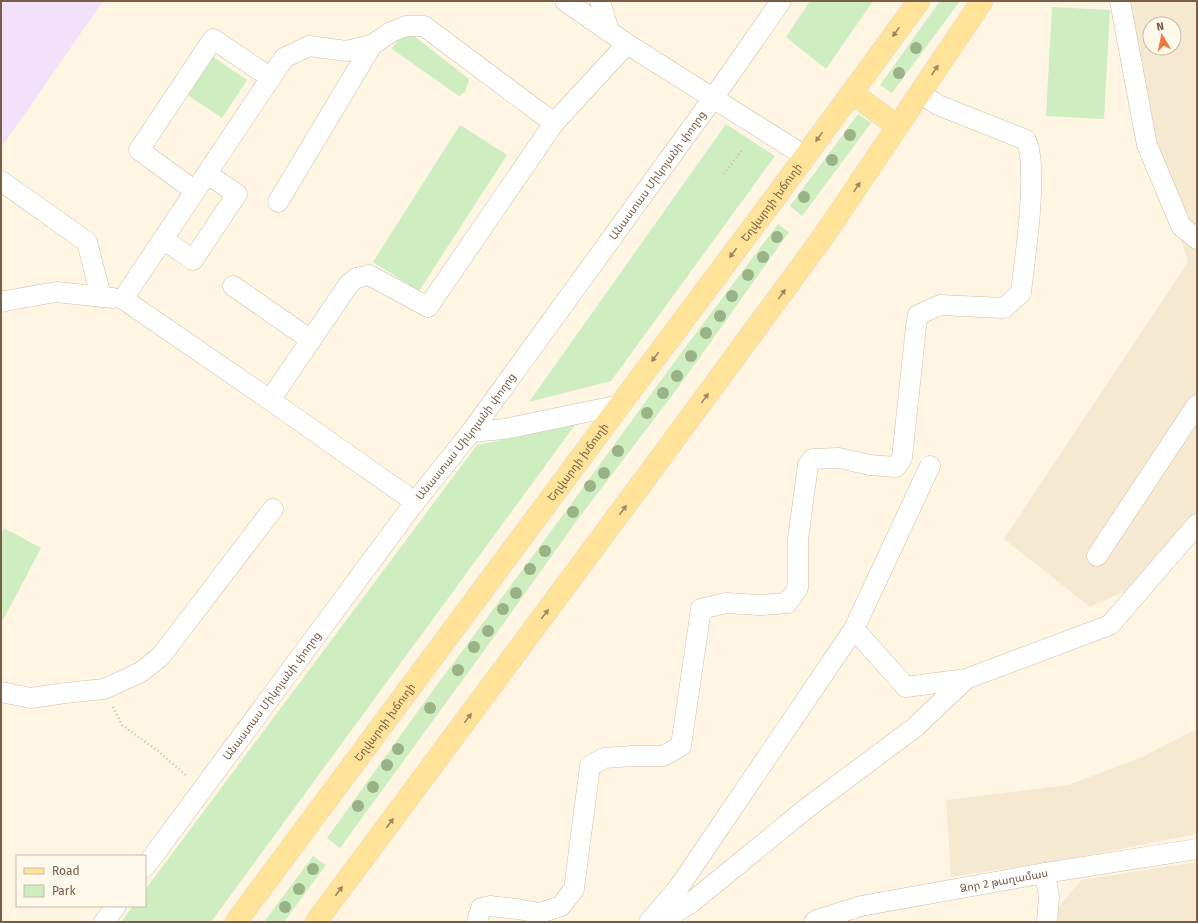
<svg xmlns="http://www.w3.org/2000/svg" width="1198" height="923" font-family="'Fira Sans','Noto Sans Armenian',sans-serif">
<rect width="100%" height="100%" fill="#fef6e3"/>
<g fill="#f6e9d1" fill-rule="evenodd">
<path d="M1129,1H1197V518L1155,578L1090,607L1004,539L1188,262L1153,153ZM1150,24H1174V48H1150Z"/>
<path d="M1197,729V834L1074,858L951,877L946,800L1068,785L1142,757Z"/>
<path d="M1197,862V922H1058L1054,913L1081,880Z"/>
</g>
<path fill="#f3e0fa" d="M1,1H103L1,148Z"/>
<g fill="#ceedc1">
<path d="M810,1H873L826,69L786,37Z"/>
<path d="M940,1H960L892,93L880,85Z"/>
<path d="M1052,7L1110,10L1104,119L1046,116Z"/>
<path d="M414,36L469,79L465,92L459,96L392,49L399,38Z"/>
<path d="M213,57L247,80L222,118L188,95Z"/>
<path d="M858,114L871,123L802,216L790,206Z"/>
<path d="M726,124L775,156L611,381L529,402Z"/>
<path d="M460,125L507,155L419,291L373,262Z"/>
<path d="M778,224L789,232L680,385L578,519L486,648L340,848L327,838L431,693L563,515L678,357Z"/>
<path d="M575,425L211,922H121L133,906H145V890L477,445Z"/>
<path d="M4,528L41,548L3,620H1V534Z"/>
<path d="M313,856L326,865L284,922H264Z"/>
</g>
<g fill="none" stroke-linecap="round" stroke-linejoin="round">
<defs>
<g id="minor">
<path d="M565,1L627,44L805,156"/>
<path d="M600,1L609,31"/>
<path d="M1120,1L1147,145L1181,226L1197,239"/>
<path d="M1,181L87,242L101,296"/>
<path d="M195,191L139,150L213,39L271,78"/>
<path d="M278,202L372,45"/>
<path d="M163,239L193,260L237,194L207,174"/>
<path d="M233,286L311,340"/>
<path d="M1,302L5,301L56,292L113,298"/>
<path d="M270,400L349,284L356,278L369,275L428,307L554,123L627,44"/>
<path d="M471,432L504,429L620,405"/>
<path d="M415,502L270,400L123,299L284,58L309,46L346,51L372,45L391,32L406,26H424L554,123"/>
<path d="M1097,556L1197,405"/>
<path d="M854,629L906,687L966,679L1110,625L1197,524"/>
<path d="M1,692L31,698L65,693L104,689L141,672L161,656L273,509"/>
<path id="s1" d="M145,867L415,502L471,432L714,97L781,1"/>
<path d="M1045,873L1049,897L1047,922"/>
<path d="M104,922L116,906"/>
<path d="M477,922L481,908L490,906L517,909L540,913L561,906L574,889L590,766L604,758L633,756H663L681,746L701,609L726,603L760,605L787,603L798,588V539L808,465L813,459L839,458L870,465L896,467L902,458L916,327L918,315L940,305L1004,308L1021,293C1025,255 1032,215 1031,176C1031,164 1031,152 1026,140L938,105L920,93"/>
<path d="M649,922L679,887L854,629L930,466"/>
<path d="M661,922L692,902L807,808L914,728L966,679"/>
<path id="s2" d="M814,922L817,920L861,906L1045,873L1197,849"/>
</g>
<g id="major">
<path d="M852,93L897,126"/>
<path id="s3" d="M236,922L620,405L771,203L919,1"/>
<path d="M316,922L665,452L823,237L982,1"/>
</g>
</defs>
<use href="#minor" stroke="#d0bea9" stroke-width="21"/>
<use href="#major" stroke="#e1dbd7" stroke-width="23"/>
<g stroke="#dbba9c" stroke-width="2.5" stroke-dasharray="1 3" stroke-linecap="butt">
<path d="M724,174L743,149"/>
<path d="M113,707L122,725L158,751L187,776"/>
</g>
<use href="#minor" stroke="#fff" stroke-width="20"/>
<use href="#major" stroke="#ffe399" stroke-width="22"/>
</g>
<g fill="#99b287">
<circle cx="916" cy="48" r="6"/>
<circle cx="899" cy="73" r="6"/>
<circle cx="850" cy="135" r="6"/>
<circle cx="832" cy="160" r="6"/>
<circle cx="804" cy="197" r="6"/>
<circle cx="777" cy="237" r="6"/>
<circle cx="763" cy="257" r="6"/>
<circle cx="748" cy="275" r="6"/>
<circle cx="732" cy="296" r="6"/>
<circle cx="720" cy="316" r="6"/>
<circle cx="706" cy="333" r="6"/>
<circle cx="691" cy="356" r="6"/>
<circle cx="677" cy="376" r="6"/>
<circle cx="663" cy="393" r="6"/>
<circle cx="647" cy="413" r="6"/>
<circle cx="618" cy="451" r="6"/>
<circle cx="604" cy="473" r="6"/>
<circle cx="590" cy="486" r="6"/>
<circle cx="573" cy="512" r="6"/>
<circle cx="545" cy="551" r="6"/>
<circle cx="530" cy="569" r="6"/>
<circle cx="516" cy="593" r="6"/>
<circle cx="503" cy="609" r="6"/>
<circle cx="488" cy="631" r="6"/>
<circle cx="474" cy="647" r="6"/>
<circle cx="458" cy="670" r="6"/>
<circle cx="430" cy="708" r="6"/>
<circle cx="398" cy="749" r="6"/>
<circle cx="387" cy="765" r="6"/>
<circle cx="373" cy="787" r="6"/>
<circle cx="358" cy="806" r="6"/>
<circle cx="313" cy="869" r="6"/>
<circle cx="299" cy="889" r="6"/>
<circle cx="285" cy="907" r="6"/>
</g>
<defs><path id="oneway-solid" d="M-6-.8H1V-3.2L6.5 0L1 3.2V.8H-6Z"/></defs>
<g fill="#a08560">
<use href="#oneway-solid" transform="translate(896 32) rotate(126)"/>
<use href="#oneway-solid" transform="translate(935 70) rotate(-56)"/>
<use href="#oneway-solid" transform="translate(819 137) rotate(126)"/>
<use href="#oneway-solid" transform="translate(857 187) rotate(-57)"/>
<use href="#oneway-solid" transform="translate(733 253) rotate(127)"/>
<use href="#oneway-solid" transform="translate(782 294) rotate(-54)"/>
<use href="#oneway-solid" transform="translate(655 357) rotate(127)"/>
<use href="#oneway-solid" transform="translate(705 398) rotate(-54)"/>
<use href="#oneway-solid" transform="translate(623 510) rotate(-53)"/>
<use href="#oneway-solid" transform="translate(545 614) rotate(-53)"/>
<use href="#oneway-solid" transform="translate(468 718) rotate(-53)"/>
<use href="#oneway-solid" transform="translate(390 823) rotate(-53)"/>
<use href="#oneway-solid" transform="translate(339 891) rotate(-53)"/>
</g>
<g text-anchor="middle" stroke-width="3" stroke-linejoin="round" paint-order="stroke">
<g font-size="11" fill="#785d47" stroke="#fff9eb">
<text dy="4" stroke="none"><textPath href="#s1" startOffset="861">Անաստաս Միկոյանի փողոց</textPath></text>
<text dy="4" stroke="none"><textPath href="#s3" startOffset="897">Եղվարդի խճուղի</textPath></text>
<text dy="4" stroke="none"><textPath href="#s1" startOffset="537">Անաստաս Միկոյանի փողոց</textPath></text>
<text dy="4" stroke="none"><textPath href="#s3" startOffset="573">Եղվարդի խճուղի</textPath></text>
<text dy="4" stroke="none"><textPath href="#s1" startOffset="213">Անաստաս Միկոյանի փողոց</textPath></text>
<text dy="4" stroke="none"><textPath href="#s3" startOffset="249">Եղվարդի խճուղի</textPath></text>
<text dy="4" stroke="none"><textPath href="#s2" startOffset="195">Ձոր 2 թաղամաս</textPath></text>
</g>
</g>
<rect width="1198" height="923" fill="none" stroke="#785d47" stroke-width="4"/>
<rect x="16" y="855" width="130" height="52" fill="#fff9eb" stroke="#c9bba9"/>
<rect x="24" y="868" width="20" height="6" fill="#ffe399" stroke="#c9bba9"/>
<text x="52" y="875" font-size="12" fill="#785d47">Road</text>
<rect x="24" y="885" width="20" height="12" fill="#ceedc1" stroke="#c9bba9"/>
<text x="52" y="895" font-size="12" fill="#785d47">Park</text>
<g transform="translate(1162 36) rotate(350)"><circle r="19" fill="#fff9eb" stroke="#c9bba9"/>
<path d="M0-3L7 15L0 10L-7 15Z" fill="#f1773f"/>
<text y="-6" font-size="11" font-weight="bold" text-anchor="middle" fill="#785d47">N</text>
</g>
</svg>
